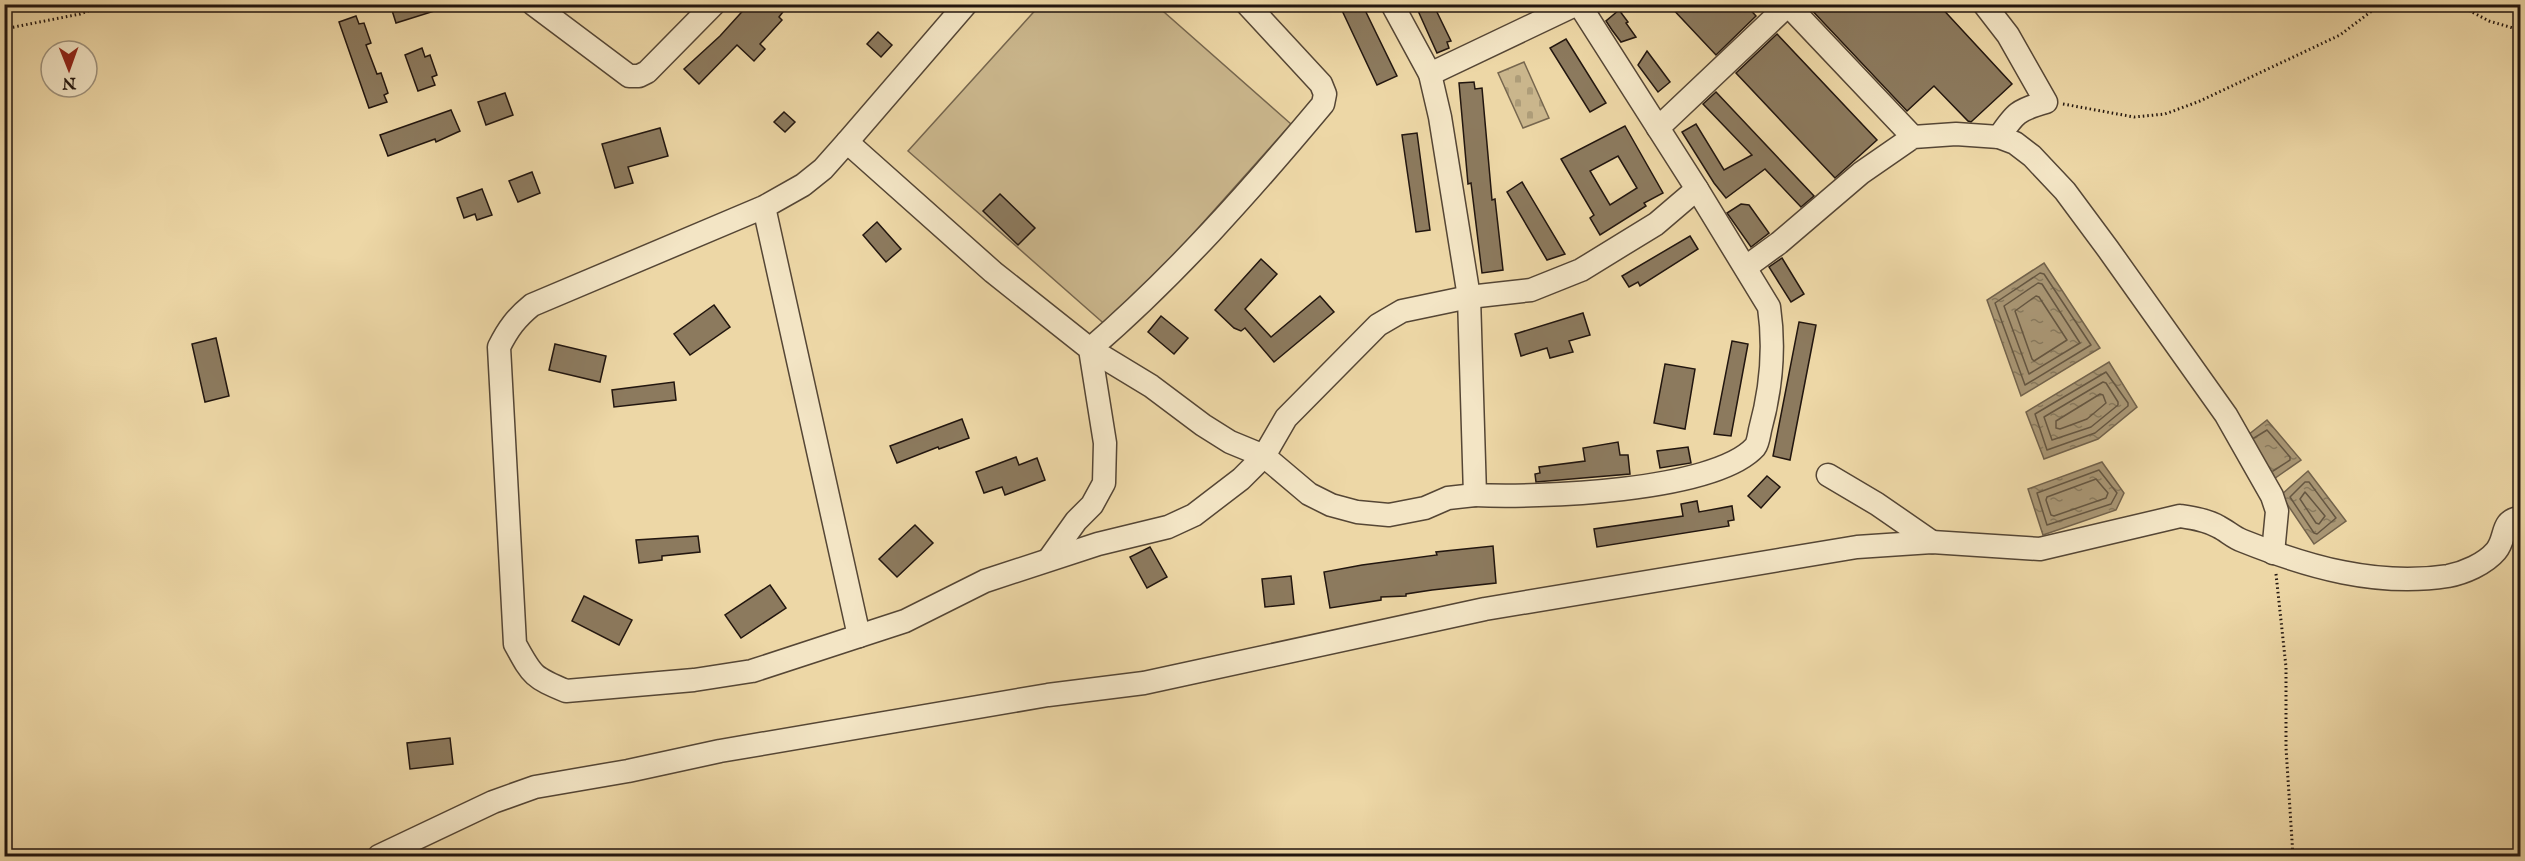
<svg xmlns="http://www.w3.org/2000/svg" width="2525" height="861" font-family="'IM FELL English',serif">
<defs>
<pattern id="cemetery-stones" width="16" height="16" patternUnits="userSpaceOnUse" patternTransform="scale(1.5)"><rect width="16" height="16" fill="#cab68c"/><path d="M2 7V4a2 2 0 0 1 4 0v3zM10 15v-3a2 2 0 0 1 4 0v3z" fill="#ad9c78"/></pattern>
<pattern id="water-ripples" width="26" height="14" patternUnits="userSpaceOnUse" patternTransform="scale(1.5)"><rect width="26" height="14" fill="#a89573"/><path d="M2 4q2-2 4 0t4 0M15 11q2-2 4 0t4 0" fill="none" stroke="#88795d"/></pattern>
</defs>
<rect width="100%" height="100%" fill="#edd7a6"/>
<filter id="stains"><feTurbulence type="fractalNoise" baseFrequency=".00333" numOctaves="4"/><feColorMatrix values="0 0 0 0 .2 0 0 0 0 .09 0 0 0 0 .02 0 0 0 .5 -.17"/></filter>
<radialGradient id="worn" r=".72"><stop offset=".6" stop-color="#630" stop-opacity="0"/><stop offset="1" stop-color="#630" stop-opacity=".3"/></radialGradient>
<path fill="#cab68c" stroke="#76664e" stroke-width="1.5" d="M1040,5H1156L1291,124L1109,328L908,151Z"/>
<path fill="url(#cemetery-stones)" stroke="#76664e" stroke-width="1.5" d="M1524,62L1549,118L1523,128L1498,73Z"/>
<g fill="url(#water-ripples)" stroke="#72624b" stroke-width="1.5">
<path d="M2044,263L2100,348L2021,396L1987,300Z"/>
<path d="M2109,362L2137,407L2098,439L2044,459L2026,412Z"/>
<path d="M2267,420L2301,460L2271,481L2243,439Z"/>
<path d="M2102,462L2124,493L2116,510L2043,535L2028,489Z"/>
<path d="M2308,471L2346,521L2314,544L2281,495Z"/>
</g>
<g fill="none" stroke-linecap="round" stroke-linejoin="round">
<g stroke="#655641" stroke-width="1.5">
<path d="M2040,273L2044,274L2091,345L2025,385L1995,303Z"/>
<path d="M2038,283L2042,284L2080,343L2029,374L2004,306Z"/>
<path d="M2036,296L2039,297L2067,340L2034,361L2032,359L2015,311Z"/>
<path d="M2106,372L2128,403V406L2095,433L2047,450L2035,414Z"/>
<path d="M2103,382L2106,383L2118,402V405L2091,427L2052,440L2044,417Z"/>
<path d="M2100,394L2103,395L2106,403L2087,419L2060,429L2056,428V421Z"/>
<path d="M2254,438L2267,430L2290,457V460L2273,471"/>
<path d="M2099,470L2117,493L2111,504L2047,525L2037,493Z"/>
<path d="M2096,479L2108,493L2106,498L2054,516L2051,515L2046,500L2047,497Z"/>
<path d="M2305,482H2309L2336,518L2317,534L2314,533L2290,497Z"/>
<path d="M2305,492L2325,516L2319,524L2316,523L2300,499Z"/>
</g>
</g>
<g fill="#8c7a5e" stroke="#22160f" stroke-width="1.5" fill-rule="evenodd">
<path d="M390,4H444V8L396,23Z"/>
<path d="M749,4H789L779,17L782,20L760,44L765,49L754,61L737,45L699,84L684,69L720,36Z"/>
<path d="M1339,4H1362L1397,76L1377,85Z"/>
<path d="M1415,4H1433L1451,41L1447,42L1449,48L1437,53Z"/>
<path d="M1668,4H1745L1756,16L1716,55Z"/>
<path d="M1806,4H1938L2012,84L1971,122L1968,121L1934,86L1907,111Z"/>
<path d="M1619,10L1628,22L1626,23L1636,37L1621,42L1612,30L1606,21Z"/>
<path d="M356,16L359,24L364,23L371,43L366,45L377,74L381,73L388,93L384,95L387,102L369,108L339,22Z"/>
<path d="M878,32L892,45L881,57L867,44Z"/>
<path d="M1777,34L1877,140L1835,178L1736,73Z"/>
<path d="M1566,39L1606,103L1590,112L1550,48Z"/>
<path d="M422,48L425,57L430,55L437,75L432,77L435,85L418,91L405,55Z"/>
<path d="M1647,51L1670,82L1658,92L1638,65Z"/>
<path d="M1474,82L1475,89L1482,88L1492,200L1495,199L1503,270L1482,273L1471,183L1468,184L1459,83Z"/>
<path d="M1716,92L1814,196L1801,207L1765,169L1726,198L1714,183L1682,132L1696,124L1724,170L1752,155L1703,104Z"/>
<path d="M505,93L513,115L486,125L478,102Z"/>
<path d="M451,110L460,131L436,142L435,139L388,156L380,135Z"/>
<path d="M784,112L795,122L785,132L774,122Z"/>
<path d="M1625,126L1663,193L1644,203L1646,206L1600,235L1590,218L1594,215L1561,159ZM1618,156L1637,188L1610,205L1590,171Z"/>
<path d="M660,128L668,156L628,167L633,183L615,188L602,144Z"/>
<path d="M1417,133L1430,230L1416,232L1402,135Z"/>
<path d="M532,172L540,193L518,202L509,181Z"/>
<path d="M1522,182L1565,254L1547,260L1507,192Z"/>
<path d="M482,189L492,215L477,220L475,214L464,218L457,198Z"/>
<path d="M1000,194L1035,228L1018,245L983,211Z"/>
<path d="M1741,204L1749,205L1769,233L1751,247L1727,213Z"/>
<path d="M877,222L901,249L886,262L863,235Z"/>
<path d="M1690,236L1698,249L1640,286L1638,282L1629,287L1622,276Z"/>
<path d="M1782,258L1804,294L1791,302L1769,267Z"/>
<path d="M1261,259L1277,274L1245,309L1271,337L1320,296L1334,312L1274,362L1245,328L1241,331L1234,328L1215,310Z"/>
<path d="M714,305L730,327L690,355L674,334Z"/>
<path d="M1583,313L1590,335L1569,341L1573,352L1550,358L1547,348L1521,356L1515,334Z"/>
<path d="M1161,316L1188,338L1174,354L1148,332Z"/>
<path d="M1799,322L1816,325L1790,460L1773,456Z"/>
<path d="M216,338L229,396L205,402L192,344Z"/>
<path d="M1732,341L1748,344L1731,436L1714,434Z"/>
<path d="M555,344L606,356L600,382L549,370Z"/>
<path d="M1665,364L1695,369L1685,429L1654,423Z"/>
<path d="M674,382L676,400L614,407L612,390Z"/>
<path d="M962,419L969,438L939,449L938,447L897,463L890,446Z"/>
<path d="M1618,442L1620,455H1628L1630,474L1536,482L1535,474L1540,473L1539,467L1585,461L1583,448Z"/>
<path d="M1688,447L1691,463L1660,468L1657,451Z"/>
<path d="M1016,457L1019,465L1037,458L1045,480L1005,495L1002,487L984,493L976,472Z"/>
<path d="M1767,476L1780,487L1761,508L1748,496Z"/>
<path d="M1697,501L1699,512L1732,506L1734,520L1728,521L1729,526L1597,547L1594,529L1683,516L1681,504Z"/>
<path d="M915,525L933,543L897,577L879,559Z"/>
<path d="M698,536L700,552L662,556V560L639,563L636,540Z"/>
<path d="M1493,546L1496,583L1432,590L1406,594V596L1381,597V600L1330,608L1324,572L1362,565L1437,555L1436,552Z"/>
<path d="M1150,547L1167,577L1147,588L1130,557Z"/>
<path d="M1291,576L1294,604L1265,607L1262,579Z"/>
<path d="M770,585L786,608L741,638L725,615Z"/>
<path d="M584,596L632,620L619,645L572,621Z"/>
<path d="M450,738L453,764L410,769L407,743Z"/>
</g>
<g fill="none" stroke-linecap="round" stroke-linejoin="round">
<defs>
<g id="minor">
<path d="M533,4L629,76H639L647,72L714,4"/>
<path d="M1247,4L1321,84L1325,94L1323,104C1251,190 1175,276 1090,349L1151,386L1203,425L1230,442L1264,456L1309,494L1331,505L1357,512L1389,515L1425,508L1448,498L1475,495"/>
<path d="M1392,4L1430,74L1440,117L1469,297L1475,495C1536,498 1714,492 1755,447C1758,443 1759,435 1760,430C1771,390 1775,348 1769,307L1697,189L1579,4"/>
<path d="M1787,4L1913,137"/>
<path d="M1984,4L2008,35L2046,102C2018,110 2015,113 1999,137"/>
<path d="M1430,74L1577,4"/>
<path d="M1658,128L1788,5"/>
<path d="M847,142L993,272L1090,349L1105,443L1104,483L1092,505L1076,521L1049,559"/>
<path d="M764,207L859,636L752,671L694,680L566,691C532,677 532,675 515,644L499,347C508,329 516,318 532,305L764,207L803,185L823,169L847,142L966,4"/>
<path d="M1746,267L1779,243L1861,173L1913,137L1956,134L1999,137L2015,143L2032,156L2065,191L2108,249L2226,415L2272,496L2277,511L2273,553"/>
<path d="M1828,475L1877,504L1932,542"/>
<path d="M859,636L905,621L985,581L1098,544L1168,527L1194,515L1241,479L1264,456L1286,418L1378,325L1402,311L1469,297L1531,290L1581,270L1656,224L1697,189"/>
<path d="M379,856L493,802L535,787L628,771L720,751L1048,695L1144,683L1485,609L1857,547L1932,542L2040,549L2180,516C2193,518 2207,520 2219,527C2227,531 2234,538 2243,541C2308,567 2377,587 2448,576C2464,573 2485,564 2496,551C2507,538 2500,520 2520,518"/>
</g>
</defs>
<use href="#minor" stroke="#554635" stroke-width="25"/>
<g stroke="#22160f" stroke-width="3" stroke-dasharray="1.5 3" stroke-linecap="butt">
<path d="M2457,4L2489,21L2520,30"/>
<path d="M4,12L12,4"/>
<path d="M4,29L80,14L106,4"/>
<path d="M2063,104L2134,117L2165,114L2200,101L2340,35L2381,4"/>
<path d="M2276,574L2286,667V748L2293,856"/>
</g>
<use href="#minor" stroke="#f3e5c5" stroke-width="22"/>
</g>
<rect width="2525" height="861" fill="none" stroke="#edd7a6" stroke-width="24"/>
<rect x="6" y="6" width="2513" height="849" fill="none" stroke="#22160f" stroke-width="3"/>
<rect x="12" y="12" width="2501" height="837" fill="none" stroke="#22160f" stroke-width="1.5"/>
<g transform="translate(69 69) rotate(179)"><circle r="28" fill="#f3e5c5" stroke="#9f927c" stroke-width="1.5"/>
<path d="M0-4.5L10 22L0 15L-10 22Z" fill="#8f2418"/>
<text y="-9" font-size="16" font-weight="bold" text-anchor="middle" fill="#22160f">N</text>
</g>
<rect width="100%" height="100%" filter="url(#stains)"/>
<rect width="100%" height="100%" fill="url(#worn)"/>
</svg>
